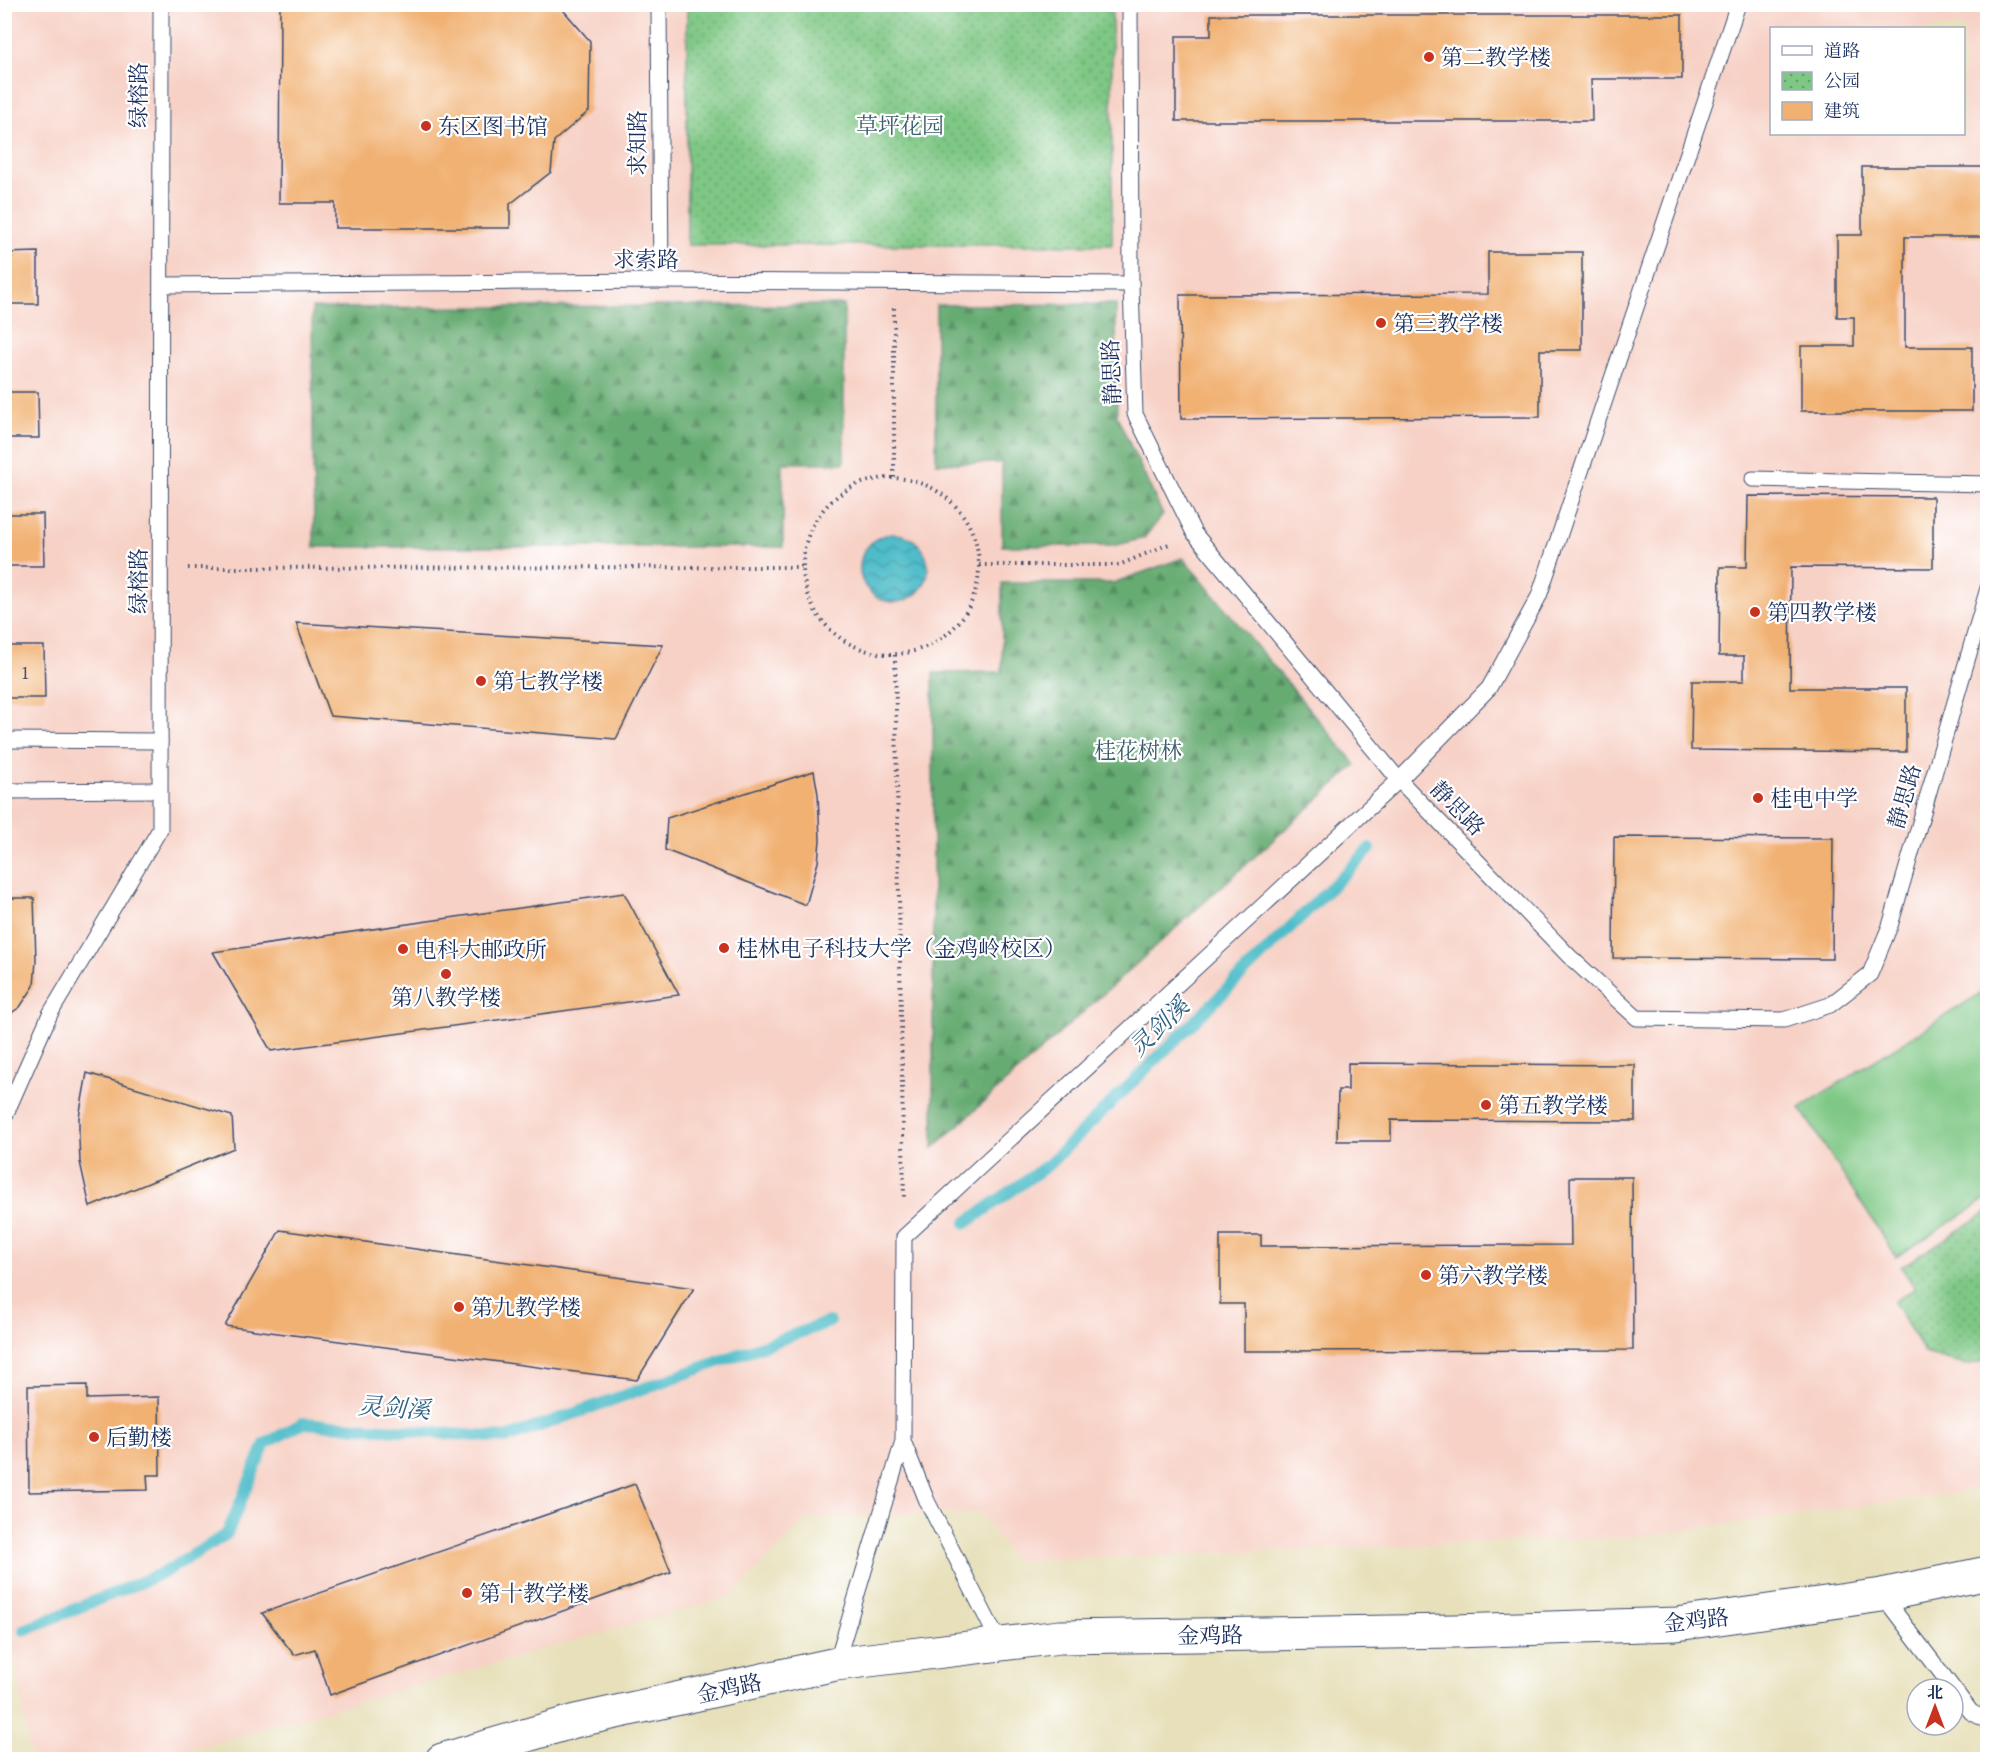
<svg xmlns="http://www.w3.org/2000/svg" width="1992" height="1764" font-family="'EB Garamond','Noto Serif SC',serif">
<defs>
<pattern id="forest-firs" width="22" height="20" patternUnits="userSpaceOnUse" patternTransform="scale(1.5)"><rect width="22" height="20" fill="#66ac72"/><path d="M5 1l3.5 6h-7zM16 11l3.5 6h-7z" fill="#538c61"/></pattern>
<pattern id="park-dots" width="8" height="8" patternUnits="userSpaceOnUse" patternTransform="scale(1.5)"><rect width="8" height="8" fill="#7ec784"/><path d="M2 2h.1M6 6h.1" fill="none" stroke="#66a26f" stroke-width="1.8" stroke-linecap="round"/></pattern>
<pattern id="water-waves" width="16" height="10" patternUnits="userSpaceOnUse" patternTransform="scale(1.5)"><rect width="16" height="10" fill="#50bdc9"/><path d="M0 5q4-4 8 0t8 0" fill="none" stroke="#429aa6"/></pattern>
</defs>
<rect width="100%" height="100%" fill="#fff"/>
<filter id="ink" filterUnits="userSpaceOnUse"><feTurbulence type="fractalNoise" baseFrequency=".0167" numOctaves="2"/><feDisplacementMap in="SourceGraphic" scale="12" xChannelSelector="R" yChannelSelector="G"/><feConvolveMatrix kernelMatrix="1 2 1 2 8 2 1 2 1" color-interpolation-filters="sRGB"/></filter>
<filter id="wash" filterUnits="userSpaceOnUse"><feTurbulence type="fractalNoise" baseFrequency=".008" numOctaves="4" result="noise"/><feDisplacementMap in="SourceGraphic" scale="24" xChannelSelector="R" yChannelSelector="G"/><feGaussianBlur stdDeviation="1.35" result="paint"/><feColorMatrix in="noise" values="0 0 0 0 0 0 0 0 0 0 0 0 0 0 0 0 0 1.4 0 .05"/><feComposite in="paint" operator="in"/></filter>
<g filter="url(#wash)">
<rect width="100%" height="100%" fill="#e7e0ba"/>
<path fill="#f7d1c6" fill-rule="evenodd" d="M4,5H1987V1487L1965,1492L1634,1537L1014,1561L980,1513L808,1518L732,1596L156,1759H31L4,1589ZM1772,28H1964V134H1772Z"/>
<path fill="#7ec784" stroke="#4c7b71" stroke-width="1.5" d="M1987,989V1199L1896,1257L1800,1108Z"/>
<g fill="url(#forest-firs)" stroke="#406e68" stroke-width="1.5">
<path d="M1116,304L1117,416L1163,515L1144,538L1113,546H1002V463H936V305Z"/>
<path d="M844,305V463H783V547H314L312,308Z"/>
<path d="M1183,558L1356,765L933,1148V673L1002,672V583H1113Z"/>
</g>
<g fill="url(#park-dots)" stroke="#4c7b71" stroke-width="1.5">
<rect x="687" y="5" width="425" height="240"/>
<path d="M1987,1212V1360L1966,1365L1925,1353L1894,1302L1915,1288L1901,1267Z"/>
</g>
<circle fill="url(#water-waves)" stroke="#367694" stroke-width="1.5" cx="894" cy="568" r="34"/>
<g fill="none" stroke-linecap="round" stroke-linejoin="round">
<g stroke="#50bdc9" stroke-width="12">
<path d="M966,1223L1048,1165L1370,849"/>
<path d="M24,1630L165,1572L227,1534L265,1444L303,1423L506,1438L829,1322"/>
</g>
</g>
<g id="blocks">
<g fill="#f1b172">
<path d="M280,4H558L590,41L589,111L554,141L551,172L510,204V228H335V203H279Z"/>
<path d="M1211,15H1682V79H1591L1592,121H1176V36H1211Z"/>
<path d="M1862,167H1988V237H1905V347H1972V411H1801V346H1854V317H1837V235H1862Z"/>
<path d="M38,252V304H4V253Z"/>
<path d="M1488,252H1582V350H1540V417L1181,419L1180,295L1488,294Z"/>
<path d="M4,392H38L39,438H4Z"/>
<path d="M1748,496L1933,497V568L1791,567L1790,688H1906V752L1691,750L1692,681H1744V656H1719L1720,567H1747Z"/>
<path d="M4,514H43L44,566H4Z"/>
<path d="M296,623L663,645L616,739L330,716Z"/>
<path d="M4,646H44L45,698H4Z"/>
<path d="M814,771L818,794L820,840L818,862L806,905L665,850L667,818Z"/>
<path d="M1614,837L1833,838L1832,959L1613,958Z"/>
<path d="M624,893L679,995L271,1051L213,952Z"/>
<path d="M4,898H34L36,961L34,986L20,1007L4,1018Z"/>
<path d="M1348,1063L1635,1065V1121L1391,1120V1141H1337L1338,1090H1348Z"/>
<path d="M87,1073L232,1116L234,1148L90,1207L80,1162L79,1139V1117Z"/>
<path d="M1570,1177H1632L1633,1350L1244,1351V1304H1220V1235H1261V1246L1571,1245Z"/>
<path d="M280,1230L694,1288L637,1380L225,1326Z"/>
<path d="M87,1385V1399L159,1397L160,1475H147L148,1490L29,1492L28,1386Z"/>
<path d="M635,1484L671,1572L330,1695L315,1649L294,1655L262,1613Z"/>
</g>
</g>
</g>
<g filter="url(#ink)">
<use href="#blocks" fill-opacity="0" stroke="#3a4a6c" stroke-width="1.5"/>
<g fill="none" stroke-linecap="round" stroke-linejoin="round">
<defs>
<g id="service">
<path d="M659,4L661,281"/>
<path d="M1130,4L1131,284L1135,414L1194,533L1399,780L1569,956L1637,1018L1784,1020L1830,1005L1870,974L1890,926L1988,588"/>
<path d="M161,285L661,281L1131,284"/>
<path d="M1753,479L1988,484"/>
<path d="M4,740L160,741"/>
<path d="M4,791L159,790"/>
<path d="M4,1118L50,1014L160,829L161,4"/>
<path d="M903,1441L927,1501L1000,1644"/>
<path d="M1882,1595L1971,1712L1988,1721"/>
<path d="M836,1664L903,1441L904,1237L1399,780L1489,688L1539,596L1738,4"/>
<path d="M4,1759L5,1760"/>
</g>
<path id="secondary" d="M442,1760L575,1721L836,1664L1060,1637L1455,1631L1677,1624L1882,1595L1988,1573"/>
</defs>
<use href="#service" stroke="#3a4a6c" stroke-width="17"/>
<use href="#secondary" stroke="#3a4a6c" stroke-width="35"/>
<g stroke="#3a4a6c" stroke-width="4" stroke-dasharray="1.5 4.5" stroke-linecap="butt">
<path d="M894,308V478"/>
<circle cx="891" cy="566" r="88"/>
<path d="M979,565H1119L1169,544"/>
<path d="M188,568L802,567"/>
<path d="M895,655L904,1200"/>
</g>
<use href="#service" stroke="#fff" stroke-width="15"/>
<use href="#secondary" stroke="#fff" stroke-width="33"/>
</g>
</g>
<g fill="#c8321e" stroke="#fff" stroke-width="2">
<circle cx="1429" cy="57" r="6"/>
<circle cx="426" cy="126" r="6"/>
<circle cx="1381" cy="323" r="6"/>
<circle cx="1755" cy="612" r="6"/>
<circle cx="481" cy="681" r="6"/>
<circle cx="1758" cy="798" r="6"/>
<circle cx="724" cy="948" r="6"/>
<circle cx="403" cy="949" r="6"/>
<circle cx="446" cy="974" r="6"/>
<circle cx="1486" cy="1105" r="6"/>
<circle cx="1426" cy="1275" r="6"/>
<circle cx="459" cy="1307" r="6"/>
<circle cx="94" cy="1437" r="6"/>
<circle cx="467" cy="1593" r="6"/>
</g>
<g text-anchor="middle" stroke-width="4.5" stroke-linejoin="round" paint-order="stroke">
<g font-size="20" fill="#505063">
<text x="25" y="679">1</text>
</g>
<g font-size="22" fill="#1b2f5e" stroke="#fff" text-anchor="start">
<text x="1441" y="65">第二教学楼</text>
<text x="438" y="134">东区图书馆</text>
<text x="1393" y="331">第三教学楼</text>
<text x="1767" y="620">第四教学楼</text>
<text x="493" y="689">第七教学楼</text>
<text x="1770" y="806">桂电中学</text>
<text x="736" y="956">桂林电子科技大学（金鸡岭校区）</text>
<text x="415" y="957">电科大邮政所</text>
<text x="446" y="1005" text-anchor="middle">第八教学楼</text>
<text x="1498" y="1113">第五教学楼</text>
<text x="1438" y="1283">第六教学楼</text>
<text x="471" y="1315">第九教学楼</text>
<text x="106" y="1445">后勤楼</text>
<text x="479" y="1601">第十教学楼</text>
</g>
<g font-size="22" fill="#1b2f5e" stroke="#fff">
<text transform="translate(138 95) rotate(-90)" y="8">绿榕路</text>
<text transform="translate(637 143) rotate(-90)" y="8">求知路</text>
<text x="646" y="267">求索路</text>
<text transform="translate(1111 372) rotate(-92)" y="8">静思路</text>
<text transform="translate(138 581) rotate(-90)" y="8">绿榕路</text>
<text transform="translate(1904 796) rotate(-74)" y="8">静思路</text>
<text transform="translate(1458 808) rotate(45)" y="8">静思路</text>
<text transform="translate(1696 1620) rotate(-6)" y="8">金鸡路</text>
<text transform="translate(1210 1635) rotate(-1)" y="8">金鸡路</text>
<text transform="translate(729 1688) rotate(-12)" y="8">金鸡路</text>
</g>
<g font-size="22" fill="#395d69" stroke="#fff">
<text x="900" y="133">草坪花园</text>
<text x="1138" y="758">桂花树林</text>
</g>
<g font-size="24" font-style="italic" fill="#2e6183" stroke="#fff">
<text transform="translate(1159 1027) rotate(-44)" y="8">灵剑溪</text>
<text transform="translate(394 1408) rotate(4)" y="8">灵剑溪</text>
</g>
</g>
<rect width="1992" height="1764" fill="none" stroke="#fff" stroke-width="24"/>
<rect x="1770" y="27" width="195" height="108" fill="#ffffff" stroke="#a4acbf" stroke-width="1.5"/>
<rect x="1782" y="46" width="30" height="9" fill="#ffffff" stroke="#a4acbf" stroke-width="1.5"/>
<text x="1824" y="57" font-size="18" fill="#1b2f5e">道路</text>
<rect x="1782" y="72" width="30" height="18" fill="url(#park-dots)" stroke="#a4acbf" stroke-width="1.5"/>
<text x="1824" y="87" font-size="18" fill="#1b2f5e">公园</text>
<rect x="1782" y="102" width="30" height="18" fill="#f1b172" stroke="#a4acbf" stroke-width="1.5"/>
<text x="1824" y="117" font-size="18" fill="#1b2f5e">建筑</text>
<g transform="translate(1935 1707)"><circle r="28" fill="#ffffff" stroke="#a4acbf" stroke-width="1.5"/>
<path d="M0-4.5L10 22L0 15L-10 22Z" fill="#c8321e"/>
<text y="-9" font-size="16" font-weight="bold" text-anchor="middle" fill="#1b2f5e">北</text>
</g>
</svg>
